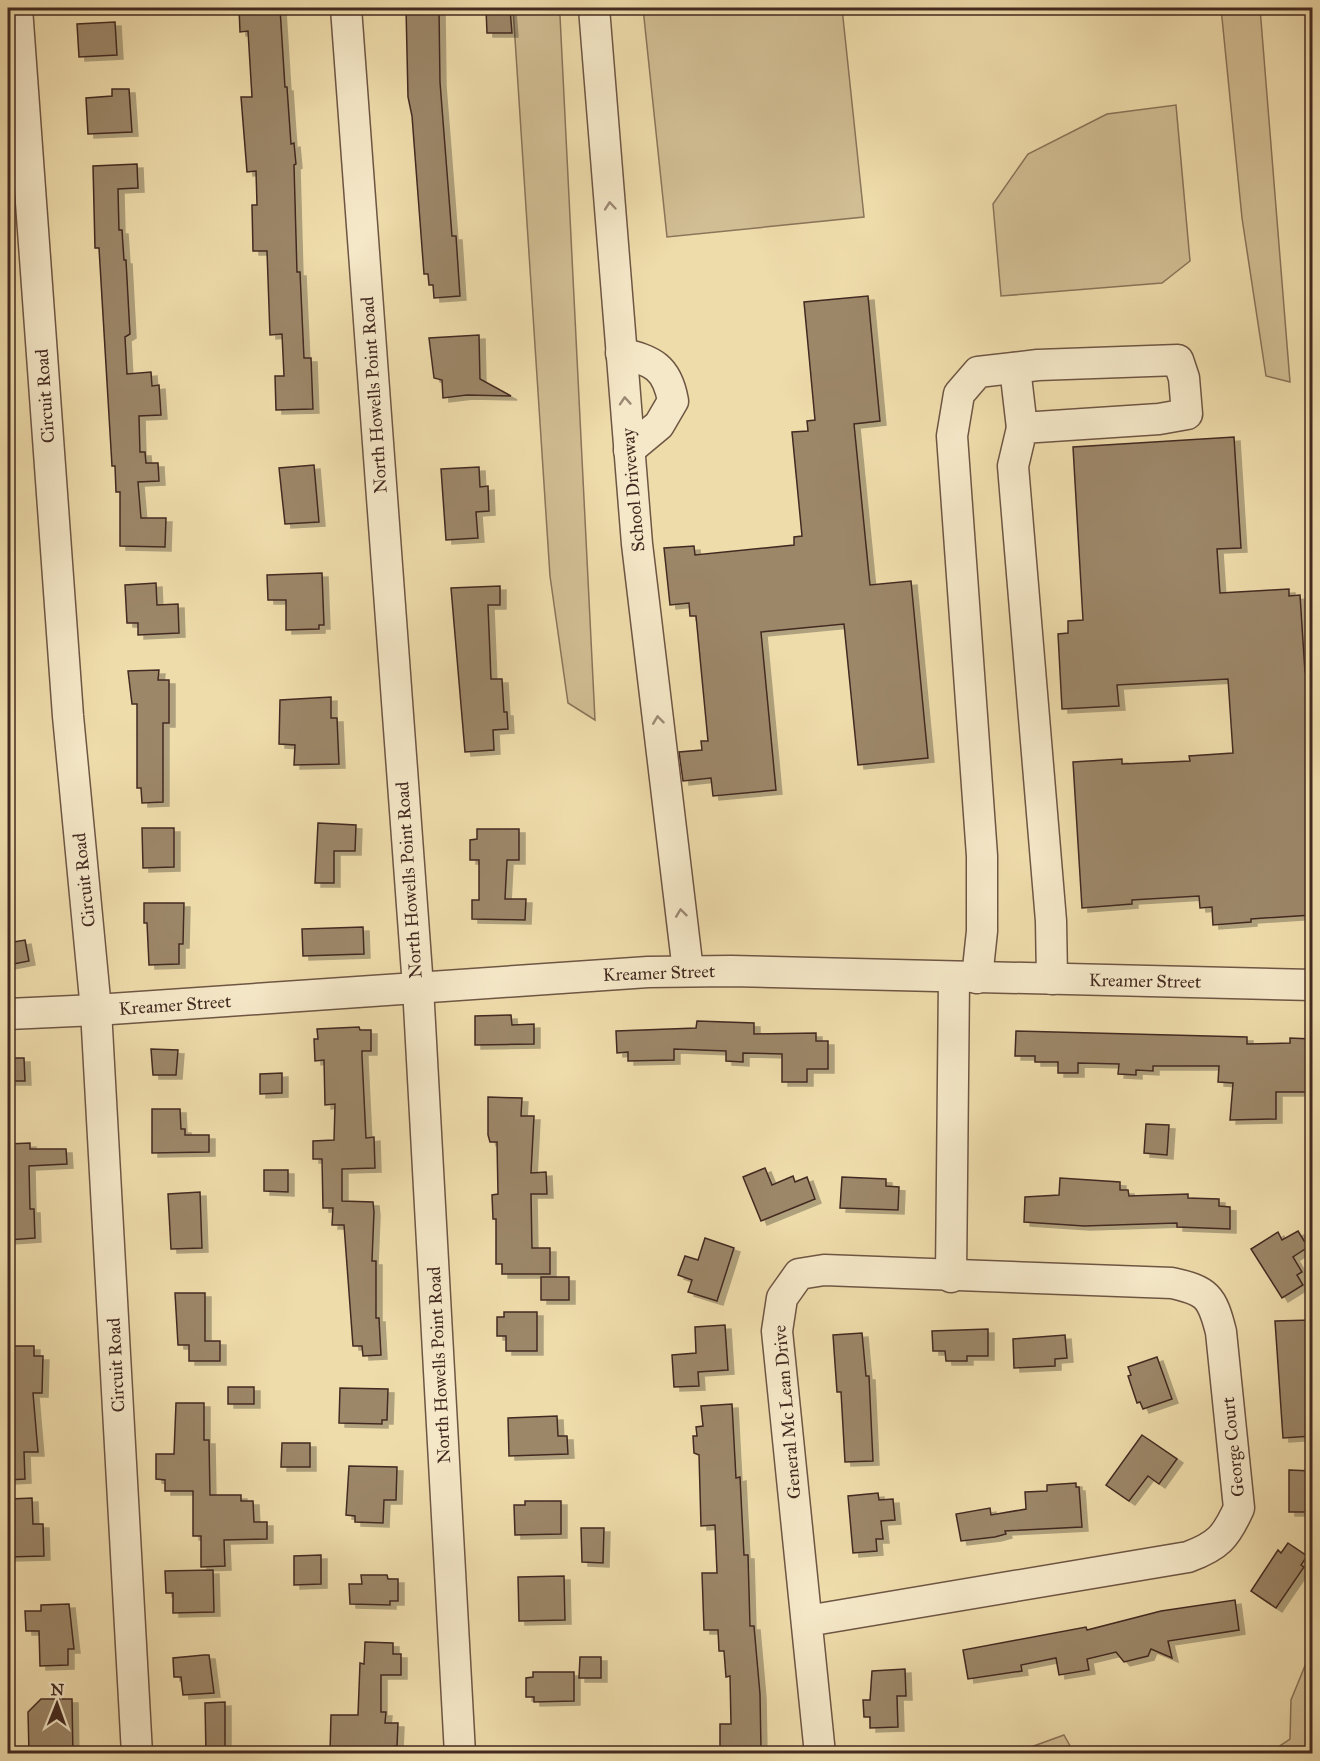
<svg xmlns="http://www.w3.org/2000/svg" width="1320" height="1761" font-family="'IM FELL Great Primer',serif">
<defs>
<filter id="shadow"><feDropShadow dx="6" dy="4" stdDeviation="0" flood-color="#0004"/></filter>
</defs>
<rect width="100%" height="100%" fill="#efdcab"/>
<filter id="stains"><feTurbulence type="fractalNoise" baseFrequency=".00333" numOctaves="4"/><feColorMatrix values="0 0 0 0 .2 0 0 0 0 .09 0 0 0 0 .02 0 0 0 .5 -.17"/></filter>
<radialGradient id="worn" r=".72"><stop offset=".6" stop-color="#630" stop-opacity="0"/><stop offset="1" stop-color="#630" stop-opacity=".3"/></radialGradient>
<g fill="#d2be94" stroke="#8a745a" stroke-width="1.5">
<path d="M513,8H554L560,16L595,720L568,703L550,576Z"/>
<path d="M643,8H842L864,217L667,237Z"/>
<path d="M1221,8H1260L1290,382L1266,376L1242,218Z"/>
<path d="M1176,105L1190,261L1162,283L1001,296L993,204L1028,154L1107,114Z"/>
<path d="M1309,1656H1312V1753H1269L1290,1739L1291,1700Z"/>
<path d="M1064,1735L1074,1753L1022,1754L1020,1751Z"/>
</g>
<g fill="#9c8769" stroke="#432a21" stroke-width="1.5" filter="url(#shadow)">
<path d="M239,8H280L285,87H287L291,144L294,143L296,164L294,165L297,272H300L304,358H311L313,409L276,410L275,376H284L282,334L270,335L267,251H253L252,205H257L256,171L247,172L241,97H252L248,31L240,32Z"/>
<path d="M406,8H439L440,82L452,236H456L460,296L434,298L433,285H429L428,274H424L412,116L408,97Z"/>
<path d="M486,9H510L512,33H487Z"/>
<path d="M115,22L117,55L79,57L77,24Z"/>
<path d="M112,89H129L132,132L88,134L86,98L112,96Z"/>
<path d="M137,164L138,188L118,189L119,230H122L124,260H126L130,334L125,337L127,374L151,372L152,386L159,385L161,415L139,416L140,452H145L146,463H158L159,481L138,482L141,518H166L165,547L120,546V492H116L115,466H112L99,248H95L93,166Z"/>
<path d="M868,296L880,421L854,424L870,585L911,581L928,758L858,765L844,624L761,632L776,790L713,796L711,778L683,781L679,752L702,750L701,741H708L696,616H690L689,603L670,605L664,548L694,546L695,555L794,545V537L802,536L792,432L808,431L807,421L815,420L804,302Z"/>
<path d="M479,335L480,379L511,396L467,395L443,398L442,380L434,378L429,338Z"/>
<path d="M1234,437L1241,548L1217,549L1220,593L1289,589V596L1300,595L1305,672L1312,671V915L1251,919V922L1213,925L1212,907L1200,908L1199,896L1132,900V904L1082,908L1073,762L1122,759V764L1190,761L1189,756L1233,753L1228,679L1117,685L1119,706L1062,709L1058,634L1068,633V621L1083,620L1073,447Z"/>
<path d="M314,465L319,522L285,524L279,468Z"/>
<path d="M479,467L480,487L488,486L489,511L476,512L478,538L446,540L441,469Z"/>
<path d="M322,573L324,625H319V629L286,630V600H268L267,575Z"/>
<path d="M156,583L157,605L178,604L179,633L138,635V623H127L125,585Z"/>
<path d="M500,586V605H488L491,679H502L504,712H507L508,729L493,730L494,750L465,752L451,588Z"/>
<path d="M159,670L158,680H169V723H163V802L142,803L141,788H137V704H132L128,671Z"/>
<path d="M331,697V718H337L339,764L294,765L295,745L279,744L280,700Z"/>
<path d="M318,823L356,825L355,851H334V883H315Z"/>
<path d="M142,828H174V867L143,868Z"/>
<path d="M477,829H519V860H507L505,899H526L525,920L472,919V900H479V860H470V840L477,839Z"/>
<path d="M144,903H184L183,944H179V964L149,965L147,923H144Z"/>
<path d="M363,927L364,954L303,956L302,929Z"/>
<path d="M25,940L29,961L8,965V943Z"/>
<path d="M511,1015L512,1025L534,1024V1044L475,1045V1016Z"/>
<path d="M697,1021L754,1023V1034L816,1033V1041H828V1069H807V1082H782V1054L743,1053V1062L726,1061V1051L674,1049V1060L628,1061V1052L617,1053L616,1031L696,1028Z"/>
<path d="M359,1027L360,1030H371V1051H362V1056L366,1138L374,1137L375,1168L342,1169V1201L373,1202L374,1212L372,1261H376V1318H379L381,1355L363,1356L362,1346H353L344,1225H332L333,1208H323L322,1159H313V1141L334,1140L335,1104L325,1105L324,1060L315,1061L314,1039H318L317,1029Z"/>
<path d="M1016,1031L1247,1037V1044L1290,1043V1038L1312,1039V1084H1308V1092H1276V1119L1230,1120L1233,1083L1218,1082L1219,1066H1153V1071L1136,1070V1075L1118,1074L1119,1064L1078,1063V1073H1058V1062H1035V1056H1015Z"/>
<path d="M151,1049L178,1050L176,1075H153Z"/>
<path d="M8,1058H24L25,1081H8Z"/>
<path d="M282,1073V1093L260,1094V1074Z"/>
<path d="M488,1097L522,1098L521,1116H534L531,1173L546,1172L547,1194H531L532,1248H550V1274H502V1264H496V1219H493L492,1195L498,1194L497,1142H490L488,1135Z"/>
<path d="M152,1109H180L181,1129H185V1135H209V1152L152,1153Z"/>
<path d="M1146,1124L1169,1125L1167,1155L1144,1153Z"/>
<path d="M30,1143V1149H66L67,1164L29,1166L30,1209H34L35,1238L8,1240V1144Z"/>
<path d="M765,1168L772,1185L793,1176L795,1182L807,1177L815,1199L761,1221L743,1177Z"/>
<path d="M264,1170H288V1192L264,1191Z"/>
<path d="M842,1177L886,1179V1186L899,1187L898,1210L840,1208Z"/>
<path d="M1060,1178L1120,1182V1190H1128L1129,1196L1188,1194V1198L1219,1199V1206L1230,1207V1229L1177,1227V1223L1084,1226L1024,1222L1025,1197L1059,1195Z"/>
<path d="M200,1192L202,1248L171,1249L168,1194Z"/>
<path d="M1298,1231L1308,1247L1293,1257L1302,1272L1297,1275L1303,1285L1282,1298L1251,1249L1278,1232L1282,1240Z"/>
<path d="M705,1238L734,1248L717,1301L688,1292L692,1280L678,1275L685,1256L698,1260Z"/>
<rect x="541" y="1277" width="28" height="23"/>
<path d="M175,1293H205V1341H220V1361H189V1345H178Z"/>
<path d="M504,1312H537V1351H506V1336H497V1317H504Z"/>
<path d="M1312,1320V1436L1283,1438L1275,1321Z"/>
<path d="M725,1325L728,1370L698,1372L699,1386L674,1387L672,1355L696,1353L695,1327Z"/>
<path d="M988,1329V1356H967V1361H946L945,1351H933L932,1331Z"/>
<path d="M862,1333L866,1376H869L873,1461L845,1462L841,1392H837L833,1335Z"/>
<path d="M1065,1335L1067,1358L1055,1359V1366L1014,1368L1013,1339Z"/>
<path d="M8,1346H34V1356H43L42,1393H33L38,1452H24L25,1479L8,1480V1419L13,1418L14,1373H8Z"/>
<path d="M1157,1357L1172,1399L1143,1409L1140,1402L1137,1403L1128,1376L1131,1375L1128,1367Z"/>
<rect x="228" y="1387" width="26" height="17"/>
<path d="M340,1388L388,1389L387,1420H382V1424L339,1423Z"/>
<path d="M176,1403H204V1440H209L210,1495H241V1501H253L254,1522H267V1539L224,1540L225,1566L201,1567V1536H193V1491H165V1480L156,1479V1454H174Z"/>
<path d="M732,1404L736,1478L740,1477L744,1555H748L750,1626H754L760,1694L761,1748L720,1749V1724H731L730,1676L726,1677L724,1651H719L718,1630H704L702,1573H717L715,1525L701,1526L699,1455L694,1453L693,1436H697L696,1427L703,1426L701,1406Z"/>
<path d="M557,1416L558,1436H567L568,1454L509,1456L508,1418Z"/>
<path d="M1142,1435L1177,1459L1159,1484L1148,1476L1129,1501L1106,1485Z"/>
<path d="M282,1443H310V1467H281Z"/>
<path d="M349,1466L397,1467L396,1500H384L383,1523L355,1522V1516L346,1515Z"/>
<path d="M1289,1470L1312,1471L1311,1512H1289Z"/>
<path d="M1076,1483V1487H1079L1082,1527L1005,1531L1006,1534L995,1537L961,1541L956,1514L990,1508L991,1515L1026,1509L1025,1492L1047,1491V1485Z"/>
<path d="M878,1493L879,1500L893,1499L895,1520L881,1521L883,1539H876L877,1551L853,1553L848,1496Z"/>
<path d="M32,1498L33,1524H43L44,1556L8,1557V1534H12L10,1499Z"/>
<path d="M525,1501H561V1534L515,1535L514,1505H525Z"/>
<path d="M581,1528H604L603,1563L582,1562Z"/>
<path d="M1288,1543L1307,1556L1301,1565L1304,1567L1276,1608L1251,1591L1278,1550L1281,1553Z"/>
<path d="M321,1555V1584L294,1585V1556Z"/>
<path d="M213,1570L214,1612L173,1613V1593H166L165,1571Z"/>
<path d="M361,1575H387L388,1579H398V1601H390V1605L350,1604L349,1584H362Z"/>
<path d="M564,1576L565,1620L519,1621L518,1577Z"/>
<path d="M1235,1600L1239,1630L1168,1641L1172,1658L1151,1649L1148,1656L1124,1662L1116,1652L1087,1659L1089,1670L1059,1675L1056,1658L1021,1665L1022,1671L968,1679L963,1650L1086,1627L1087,1630L1161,1611Z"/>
<path d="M69,1604L74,1649H68V1665L40,1666L39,1631H26L25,1611H41V1605Z"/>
<path d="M365,1642L393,1643V1654H401V1675H381V1712H386L385,1723H398L397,1746H394V1754L330,1752L331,1715H358L360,1663L364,1664Z"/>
<path d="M204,1655H209L214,1693L183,1695L181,1677H174L173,1658Z"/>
<path d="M580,1657H601V1678H579Z"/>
<path d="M905,1669L906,1696H897L898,1727L870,1728V1717H864L863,1700H870L872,1671Z"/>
<path d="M533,1672H574V1701L534,1702V1697H526V1678L533,1677Z"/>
<path d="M41,1699H72L73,1754H29L28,1712Z"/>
<path d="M225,1702V1754H206L205,1703Z"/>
</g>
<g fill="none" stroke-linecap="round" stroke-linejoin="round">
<defs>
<g id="minor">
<path d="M17,8L68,716L96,1010L137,1754"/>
<path d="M346,8L418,987L460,1754"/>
<path d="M594,8L637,544L688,971"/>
<path d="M621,353C653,361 667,367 673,401L659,425L629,450"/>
<path d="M1015,368L1022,428"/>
<path d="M977,978L982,931V856L952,436L959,394L978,372L1038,365L1178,360L1184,378L1187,414L1159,419L1022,428L1013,466L1051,921L1052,979"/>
<path d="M8,1014L96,1010L648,972L731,971L1312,985"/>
<path d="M951,1277L954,978"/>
<path d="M807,1621L1188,1557C1218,1546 1226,1537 1239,1508L1221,1332C1212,1296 1207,1291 1172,1283L824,1270L799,1274L782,1298L777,1331L820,1754"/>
</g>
</defs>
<use href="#minor" stroke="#6e5644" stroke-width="33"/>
<use href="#minor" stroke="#f5e8c8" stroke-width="30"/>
</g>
<defs><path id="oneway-chevron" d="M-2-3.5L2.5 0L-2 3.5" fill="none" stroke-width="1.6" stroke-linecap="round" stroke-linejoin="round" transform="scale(1.5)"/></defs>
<g stroke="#9c8974">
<use href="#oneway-chevron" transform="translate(610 206) rotate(-95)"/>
<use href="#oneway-chevron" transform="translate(625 401) rotate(-94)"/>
<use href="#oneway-chevron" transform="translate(658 720) rotate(-97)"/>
<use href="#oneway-chevron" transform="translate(681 913) rotate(-97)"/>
</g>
<g text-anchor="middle" stroke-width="5" stroke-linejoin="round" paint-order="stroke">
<g font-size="18" fill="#432a21" stroke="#f5e8c8">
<text transform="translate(374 395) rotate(-94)" y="6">North Howells Point Road</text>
<text transform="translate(45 396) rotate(-94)" y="6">Circuit Road</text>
<text transform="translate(633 490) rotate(-95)" y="6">School Driveway</text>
<text transform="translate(84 880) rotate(-96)" y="6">Circuit Road</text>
<text transform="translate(409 880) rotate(-94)" y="6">North Howells Point Road</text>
<text transform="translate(659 973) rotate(-2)" y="6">Kreamer Street</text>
<text transform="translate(1145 981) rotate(1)" y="6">Kreamer Street</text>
<text transform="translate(175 1005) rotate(-4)" y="6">Kreamer Street</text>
<text transform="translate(116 1365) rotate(-93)" y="6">Circuit Road</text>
<text transform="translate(439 1365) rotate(-93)" y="6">North Howells Point Road</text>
<text transform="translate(787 1412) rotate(-95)" y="6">General Mc Lean Drive</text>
<text transform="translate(1233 1447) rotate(-96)" y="6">George Court</text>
</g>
</g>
<rect width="1320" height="1761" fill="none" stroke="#efdcab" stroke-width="30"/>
<rect x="9" y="9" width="1302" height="1743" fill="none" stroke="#432a21" stroke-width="3"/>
<rect x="15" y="15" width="1290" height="1731" fill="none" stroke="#432a21" stroke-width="1.5"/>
<g transform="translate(57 1704) rotate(1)" stroke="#f5e8c8" stroke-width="4.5" paint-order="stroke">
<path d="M0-4.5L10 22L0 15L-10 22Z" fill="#432a21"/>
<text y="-9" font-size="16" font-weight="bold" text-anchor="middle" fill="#432a21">N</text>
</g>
<rect width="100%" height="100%" filter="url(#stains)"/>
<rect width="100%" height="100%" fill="url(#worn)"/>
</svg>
